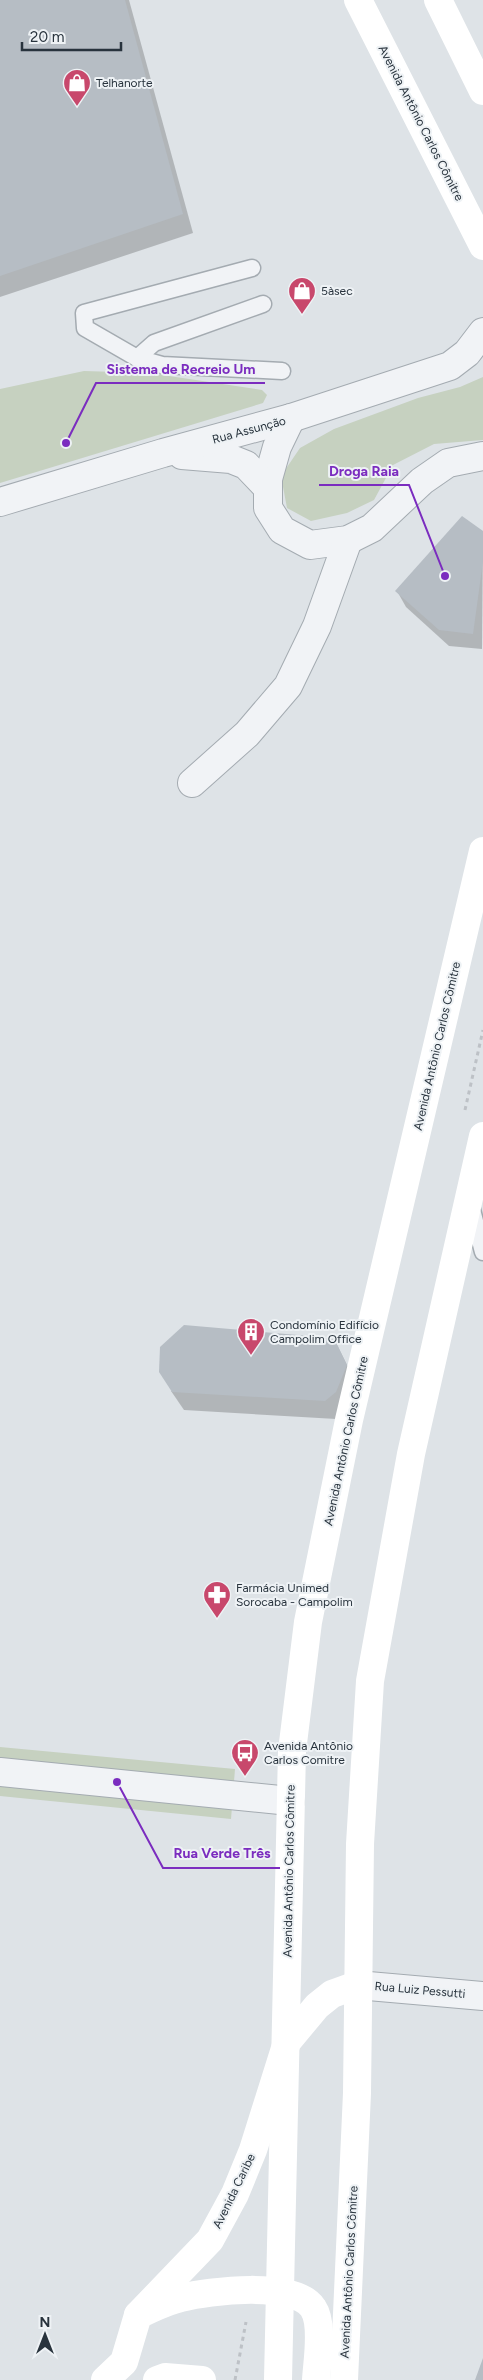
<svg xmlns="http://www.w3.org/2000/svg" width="483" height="2380" font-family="Figtree,sans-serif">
<rect width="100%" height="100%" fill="#dee3e7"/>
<g fill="#c6d1c0">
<path d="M84,371L149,373L262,390L267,395L263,403L0,483V389Z"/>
<path d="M483,377V440L434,444L393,465L374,500L347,513L311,521L287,508L281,476L300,448L334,429L418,398L460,387Z"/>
<path d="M0,1747L235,1769L231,1819L0,1796Z"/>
</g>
<g fill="#0003">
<path d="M0,0H129L193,233L0,297Z"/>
<path d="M483,532L482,649L449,646L406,607L397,591Z"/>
<path d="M335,1341L357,1385L336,1419L184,1410L171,1391Z"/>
</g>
<g fill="#b6bdc4">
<path d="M0,0H125L183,214L0,276Z"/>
<path d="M462,516L483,531V561L473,634L439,630L395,591Z"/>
<path d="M184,1325L321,1337L335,1340L347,1365L336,1392L325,1401L172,1392L159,1372L160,1347Z"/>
<path d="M483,2358V2380H475Z"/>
</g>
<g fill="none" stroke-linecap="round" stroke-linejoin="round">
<defs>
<g id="lane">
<path d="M252,268L84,313L85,328L137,358L162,365L282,371"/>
<path d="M137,358L154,343L263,304"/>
<path d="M471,1206L483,1252"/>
</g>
<g id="street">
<path d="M291,418L277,447L268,479V508L282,530L310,545L348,540L372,528L422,481L448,463L483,456"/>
<path d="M182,455L231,459L246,465L268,488"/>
<path d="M0,502L163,453L291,418L450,366L467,353L483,332"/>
<path d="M192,783L247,734L288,686L317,626L348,540"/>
<path d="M0,1772L290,1801"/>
<path d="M357,1985L483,1996"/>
</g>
</defs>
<use href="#lane" stroke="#a4abb1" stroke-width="19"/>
<use href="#street" stroke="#a4abb1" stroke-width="30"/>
<g stroke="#bdc1c6" stroke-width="3" stroke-dasharray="4 4" stroke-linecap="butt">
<path d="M465,1110L483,1030"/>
<path d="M235,2380L246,2322"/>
</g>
<use href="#lane" stroke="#f1f3f6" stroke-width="16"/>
<use href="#street" stroke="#f1f3f6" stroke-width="28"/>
<g stroke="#fff" stroke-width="28">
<path d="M358,0L483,246"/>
<path d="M438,0L483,91"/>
<path d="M138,2315L210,2240L235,2194L253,2150L287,2042L317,2006L332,1994L357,1985"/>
<path d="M105,2380L124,2362L138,2315C152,2309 166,2301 181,2298C209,2291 295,2280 313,2308C324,2324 317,2361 316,2380"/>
<path d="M157,2380L165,2377L202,2380"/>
<path d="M278,2380L292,1751L308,1622L349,1420L483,851"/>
<path d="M344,2380L357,2093L360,1844L370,1681L411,1454L483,1136"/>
</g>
</g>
<defs>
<symbol id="shop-pin" viewBox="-11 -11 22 30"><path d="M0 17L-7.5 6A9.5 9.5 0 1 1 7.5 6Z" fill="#c8486c" stroke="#eef2f5"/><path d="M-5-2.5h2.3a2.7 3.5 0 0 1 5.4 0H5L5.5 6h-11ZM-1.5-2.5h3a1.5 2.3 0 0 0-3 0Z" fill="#fff"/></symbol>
<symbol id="building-pin" viewBox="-11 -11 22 30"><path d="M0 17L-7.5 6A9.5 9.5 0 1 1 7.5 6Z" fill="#c8486c" stroke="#eef2f5"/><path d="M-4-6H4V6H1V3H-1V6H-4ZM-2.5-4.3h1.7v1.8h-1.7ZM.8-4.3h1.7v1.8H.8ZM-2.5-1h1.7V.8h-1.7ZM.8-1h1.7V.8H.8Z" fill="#fff"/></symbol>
<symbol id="pharmacy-pin" viewBox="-11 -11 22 30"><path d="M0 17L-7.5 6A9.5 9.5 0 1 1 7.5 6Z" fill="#c8486c" stroke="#eef2f5"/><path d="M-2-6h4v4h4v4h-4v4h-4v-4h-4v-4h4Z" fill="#fff"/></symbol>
<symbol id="bus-pin" viewBox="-11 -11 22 30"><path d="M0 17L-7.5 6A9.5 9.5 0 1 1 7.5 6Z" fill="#c8486c" stroke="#eef2f5"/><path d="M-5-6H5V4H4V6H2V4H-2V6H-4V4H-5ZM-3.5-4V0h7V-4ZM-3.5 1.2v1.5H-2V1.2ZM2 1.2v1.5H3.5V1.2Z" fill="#fff"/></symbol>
</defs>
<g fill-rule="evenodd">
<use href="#shop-pin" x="61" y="67" width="32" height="43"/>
<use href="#shop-pin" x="286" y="275" width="32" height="43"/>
<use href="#building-pin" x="235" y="1316" width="32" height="43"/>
<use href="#pharmacy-pin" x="201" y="1579" width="32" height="43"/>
<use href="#bus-pin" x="229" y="1737" width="32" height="43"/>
</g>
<g text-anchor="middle" stroke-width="4" stroke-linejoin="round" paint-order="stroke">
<g font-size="12" fill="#28333d" stroke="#eef2f5" text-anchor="start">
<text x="96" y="87">Telhanorte</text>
<text x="321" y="295">5àsec</text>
<text x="270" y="1329">Condomínio Edifício<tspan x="270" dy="14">Campolim Office</tspan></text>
<text x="236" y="1592">Farmácia Unimed<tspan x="236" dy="14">Sorocaba - Campolim</tspan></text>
<text x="264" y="1750">Avenida Antônio<tspan x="264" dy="14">Carlos Comitre</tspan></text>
</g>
<g font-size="12" fill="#28333d" stroke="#eef2f5">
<text transform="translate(421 123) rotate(63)" y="4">Avenida Antônio Carlos Cômitre</text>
<text transform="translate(249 430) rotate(-15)" y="4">Rua Assunção</text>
<text transform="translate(437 1046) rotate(-77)" y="4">Avenida Antônio Carlos Cômitre</text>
<text transform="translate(346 1441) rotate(-78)" y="4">Avenida Antônio Carlos Cômitre</text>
<text transform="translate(289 1871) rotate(-89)" y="4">Avenida Antônio Carlos Cômitre</text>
<text transform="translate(420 1990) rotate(5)" y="4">Rua Luiz Pessutti</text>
<text transform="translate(234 2191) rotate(-64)" y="4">Avenida Caribe</text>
<text transform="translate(349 2272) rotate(-87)" y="4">Avenida Antônio Carlos Cômitre</text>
</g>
</g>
<path fill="none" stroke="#7b2cbf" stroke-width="2" d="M66 443L96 383H265M445 576L409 485H319M117 1782L163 1868H280"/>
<g fill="#7b2cbf" stroke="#eef2f5" stroke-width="2">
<circle cx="66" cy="443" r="5"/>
<circle cx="445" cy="576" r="5"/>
<circle cx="117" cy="1782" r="5"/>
</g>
<g font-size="14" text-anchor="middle" font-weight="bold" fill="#7b2cbf" stroke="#eef2f5" stroke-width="4" stroke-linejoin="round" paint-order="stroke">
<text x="181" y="374">Sistema de Recreio Um</text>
<text x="364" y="476">Droga Raia</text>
<text x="222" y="1858">Rua Verde Três</text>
</g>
<g transform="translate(45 2335)" stroke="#eef2f5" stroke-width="4" paint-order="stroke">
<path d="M0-4L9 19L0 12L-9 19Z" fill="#28333d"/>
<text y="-8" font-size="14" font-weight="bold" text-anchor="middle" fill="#28333d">N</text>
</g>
<path d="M22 42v8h99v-8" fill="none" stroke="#28333d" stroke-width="2.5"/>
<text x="30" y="42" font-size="15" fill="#28333d" stroke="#eef2f5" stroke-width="4" paint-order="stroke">20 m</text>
</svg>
